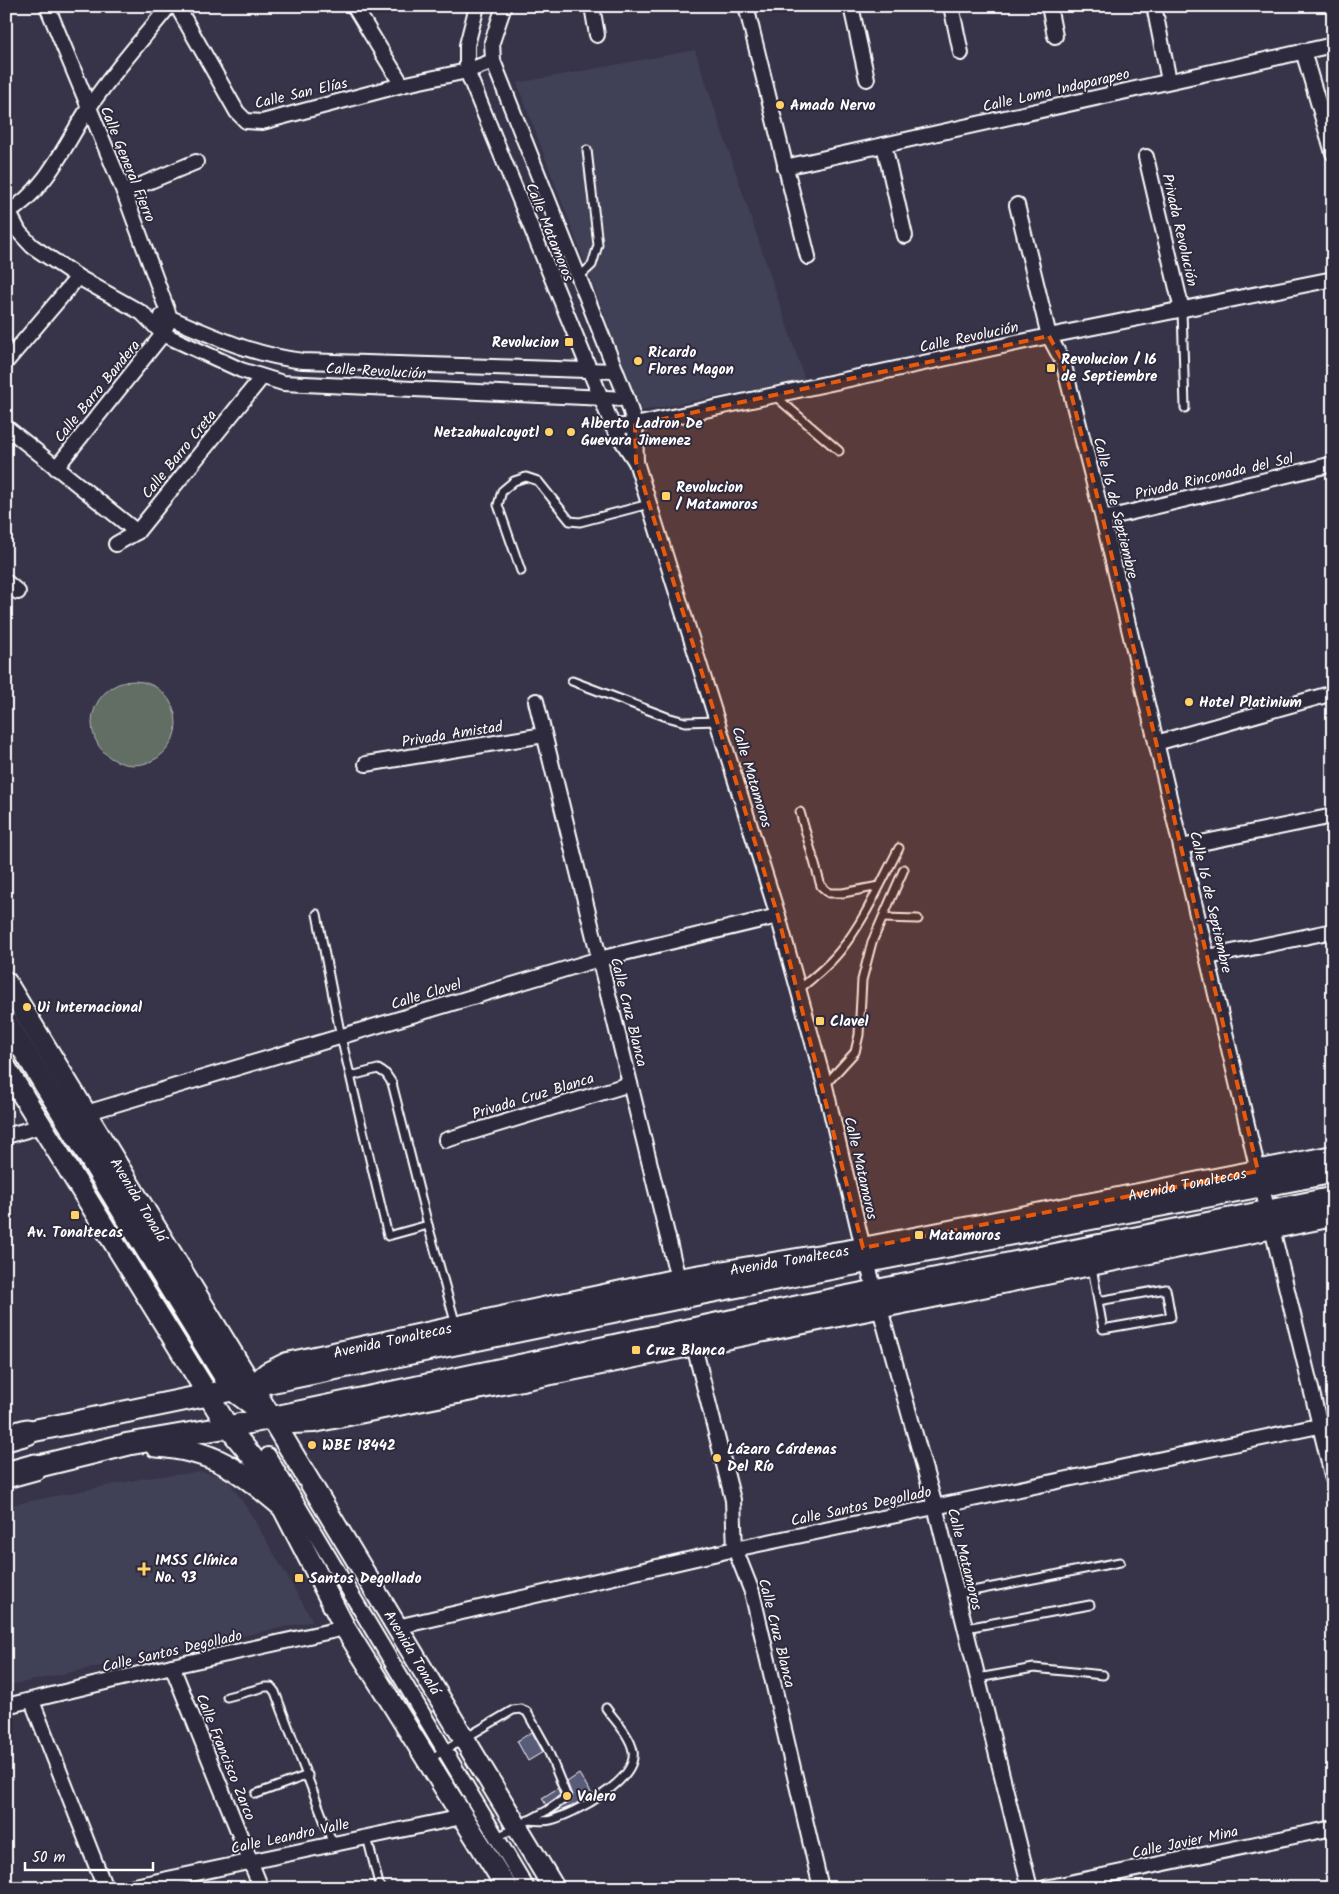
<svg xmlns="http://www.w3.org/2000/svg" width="1339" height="1894" font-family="Kalam,sans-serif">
<rect width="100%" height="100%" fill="#373449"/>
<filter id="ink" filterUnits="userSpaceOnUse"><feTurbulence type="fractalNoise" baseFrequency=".02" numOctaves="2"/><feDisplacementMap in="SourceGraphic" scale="10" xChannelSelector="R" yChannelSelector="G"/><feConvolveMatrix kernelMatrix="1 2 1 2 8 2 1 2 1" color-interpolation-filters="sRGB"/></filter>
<g filter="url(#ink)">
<g fill="#414057">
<path d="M695,50L805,380L641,411L517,83Z"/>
<path d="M202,1472L226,1477L252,1516L313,1621L6,1686V1506L145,1478Z"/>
</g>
<circle fill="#626e63" stroke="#b0b6b1" cx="134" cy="723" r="42"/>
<g fill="#585b78" stroke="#fff">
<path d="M532,1732L543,1752L528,1761L517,1741Z"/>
<path d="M579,1774L592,1794L572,1806L552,1814L571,1800L572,1795L567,1782Z"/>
<path d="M558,1788L560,1795L546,1805L542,1798Z"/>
</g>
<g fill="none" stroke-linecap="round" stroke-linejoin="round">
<defs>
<g id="lane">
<path d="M578,278L592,265L598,245L587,150"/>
<path d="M1182,310L1185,408"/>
<path d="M774,395L839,451"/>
<path d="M521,571L498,505L502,491L514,481L526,477L538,481L570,521L580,522L649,504"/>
<path d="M572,681L667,717L685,722L717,721"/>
<path d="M800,812L821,886L829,893H843L879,886"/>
<path d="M317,914L341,1037L388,1236L428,1225"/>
<path d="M884,918L918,919"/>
<path d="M798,990C813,978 828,966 840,951C865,920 881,882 899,848"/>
<path d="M351,1076L378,1069L386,1074L392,1083L428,1225L456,1325"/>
<path d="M825,1085L855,1052L859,1035L862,980L872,942L904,869"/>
<path d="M1092,1267L1103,1329L1171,1317L1166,1289L1098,1301"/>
<path d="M957,1594L1120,1562"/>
<path d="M966,1628L1090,1605"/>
<path d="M978,1678L1034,1668L1103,1675"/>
<path d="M227,1697L265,1687H271L275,1692L333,1844"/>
<path d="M428,1760L513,1710L521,1709L527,1712L547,1748L567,1797L548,1810L496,1838"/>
<path d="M256,1794L308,1775"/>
<path d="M528,1820C535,1820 544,1822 551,1820C575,1813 638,1781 633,1751C630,1735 615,1721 606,1708"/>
<path d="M367,1837L380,1888"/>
</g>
<g id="street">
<path d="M47,6L124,192L170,318L163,334L56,468"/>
<path d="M177,6L237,112L246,121L262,122L402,85L467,71L493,61"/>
<path d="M354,6L402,85"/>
<path d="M477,6L467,45V71L613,427L636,462L778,916L825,1086L863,1248L935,1506L1030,1888"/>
<path d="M504,6L492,42L493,61L627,399L635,425L636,462"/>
<path d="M592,6L597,35"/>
<path d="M746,6L808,257"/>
<path d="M851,6L867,79"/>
<path d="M951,6L961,53"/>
<path d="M1049,6L1055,36"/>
<path d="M1154,6L1169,81"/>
<path d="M1303,51L1333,153"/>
<path d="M884,145L905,236"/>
<path d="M1146,157L1182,310"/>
<path d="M785,167L1333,45"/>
<path d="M124,192L196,162"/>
<path d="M1017,205L1049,336L1063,362L1103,519L1258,1171L1333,1479"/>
<path d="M6,207L19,232L32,246L78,277L142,313L163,334L241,370L283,383L627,399"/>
<path d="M6,214C46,191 64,146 88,109C112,73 142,40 169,6"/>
<path d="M162,316L170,318C216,337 252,355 303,361L616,371"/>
<path d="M6,362L78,277"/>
<path d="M6,427L137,532"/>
<path d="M613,427L635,425L1049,336L1333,279"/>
<path d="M1103,519L1333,464"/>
<path d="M116,544L137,532L262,377"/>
<path d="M6,582L18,592"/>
<path d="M536,701L680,1287"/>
<path d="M1156,743L1333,693"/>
<path d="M366,764L544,735"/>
<path d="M1181,847L1333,816"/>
<path d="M1208,957L1333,931"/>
<path d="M86,1113L599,959L778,916"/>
<path d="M6,1136L41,1126"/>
<path d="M446,1140L630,1084"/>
<path d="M692,1338L733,1500L735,1549L752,1592L821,1888"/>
<path d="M268,1455L527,1888"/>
<path d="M397,1627L735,1549L1333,1423"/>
<path d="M172,1666L261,1888"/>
<path d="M32,1701L105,1888"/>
<path d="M6,1706L172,1666L345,1628"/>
<path d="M125,1888L462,1817"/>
<path d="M1045,1888L1333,1828"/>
</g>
<g id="secondary">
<path id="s1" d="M6,982L252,1386L554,1888"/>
<path d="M6,1068L228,1427L255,1460L282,1506L345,1628L507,1888"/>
<path id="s2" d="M252,1386L267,1373L287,1363L678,1279L863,1248L1333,1156"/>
<path d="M271,1418L292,1423L314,1422L1333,1216"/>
</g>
<g id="primary">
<path d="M6,1021L233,1390L271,1418"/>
<path d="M27,1432L703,1293L1333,1172"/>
<path d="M156,1446C213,1450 240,1470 282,1506"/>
<path d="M35,1467L129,1444L228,1427L811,1304L1333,1198"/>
</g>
<g id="highway">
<path d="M6,1438L27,1432"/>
<path d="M6,1475L35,1467"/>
</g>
</defs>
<use href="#lane" stroke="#fff" stroke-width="11"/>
<use href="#street" stroke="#fff" stroke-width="18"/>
<use href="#secondary" stroke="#fff" stroke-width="24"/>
<use href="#primary" stroke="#fff" stroke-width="25"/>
<use href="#highway" stroke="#fff" stroke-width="29"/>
<use href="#lane" stroke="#2f2a3d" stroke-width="7"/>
<use href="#street" stroke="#2f2a3d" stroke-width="14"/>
<use href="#secondary" stroke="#2f2a3d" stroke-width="20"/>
<use href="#primary" stroke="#2f2a3d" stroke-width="21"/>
<use href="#highway" stroke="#2f2a3d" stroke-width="25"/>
</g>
</g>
<path fill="#e8590c" fill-opacity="0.2" stroke="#e8590c" stroke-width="4" stroke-dasharray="10 6" stroke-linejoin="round" d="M1049,336L1063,362L1103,519L1258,1171L863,1248L778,916L636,462L635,425Z"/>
<g fill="#ffd166" stroke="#2f2a3d" stroke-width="2">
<circle cx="780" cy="105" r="5"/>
<rect x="564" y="337" width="10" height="10" rx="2.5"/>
<circle cx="638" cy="361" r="5"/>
<rect x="1046" y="363" width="10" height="10" rx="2.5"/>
<circle cx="549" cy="432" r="5"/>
<circle cx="571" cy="432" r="5"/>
<rect x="661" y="491" width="10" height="10" rx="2.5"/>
<circle cx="1189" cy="702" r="5"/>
<circle cx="27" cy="1007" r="5"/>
<rect x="815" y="1016" width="10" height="10" rx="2.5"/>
<rect x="70" y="1210" width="10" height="10" rx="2.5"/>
<rect x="914" y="1230" width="10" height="10" rx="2.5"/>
<rect x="631" y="1345" width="10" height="10" rx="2.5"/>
<circle cx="312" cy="1445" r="5"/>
<circle cx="717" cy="1458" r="5"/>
<path d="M141.5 1561.5h5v5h5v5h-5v5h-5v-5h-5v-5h5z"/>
<rect x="294" y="1573" width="10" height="10" rx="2.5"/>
<circle cx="567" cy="1796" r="5"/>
</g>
<g text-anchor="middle" stroke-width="4" stroke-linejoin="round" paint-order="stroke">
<g font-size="15" fill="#fff" stroke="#2f2a3d">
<text transform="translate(1056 90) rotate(-13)" y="5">Calle Loma Indaparapeo</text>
<text transform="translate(301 93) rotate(-13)" y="5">Calle San Elías</text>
<text transform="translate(128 164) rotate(68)" y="5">Calle General Fierro</text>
<text transform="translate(1180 230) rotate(77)" y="5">Privada Revolución</text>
<text transform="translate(550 232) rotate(68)" y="5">Calle Matamoros</text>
<text transform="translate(969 337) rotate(-12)" y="5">Calle Revolución</text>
<text transform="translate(376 371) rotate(3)" y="5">Calle Revolución</text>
<text transform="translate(97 391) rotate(-51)" y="5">Calle Barro Bandera</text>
<text transform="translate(179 454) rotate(-51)" y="5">Calle Barro Creta</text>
<text transform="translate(1214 476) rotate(-13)" y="5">Privada Rinconada del Sol</text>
<text transform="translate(1116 508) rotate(76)" y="5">Calle 16 de Septiembre</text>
<text transform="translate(452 734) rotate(-9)" y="5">Privada Amistad</text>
<text transform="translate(752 777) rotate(73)" y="5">Calle Matamoros</text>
<text transform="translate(1211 902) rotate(77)" y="5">Calle 16 de Septiembre</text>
<text transform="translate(426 994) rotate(-17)" y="5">Calle Clavel</text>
<text transform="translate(629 1012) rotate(76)" y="5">Calle Cruz Blanca</text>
<text transform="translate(533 1096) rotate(-17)" y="5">Privada Cruz Blanca</text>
<text transform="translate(861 1168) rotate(77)" y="5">Calle Matamoros</text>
<text dy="5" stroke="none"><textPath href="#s2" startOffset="960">Avenida Tonaltecas</textPath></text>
<text dy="5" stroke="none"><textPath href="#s1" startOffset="255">Avenida Tonalá</textPath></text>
<text dy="5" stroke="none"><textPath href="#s2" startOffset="555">Avenida Tonaltecas</textPath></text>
<text dy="5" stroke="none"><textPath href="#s2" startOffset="150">Avenida Tonaltecas</textPath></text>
<text transform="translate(861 1506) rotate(-12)" y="5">Calle Santos Degollado</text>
<text transform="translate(965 1559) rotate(76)" y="5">Calle Matamoros</text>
<text transform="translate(777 1633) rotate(76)" y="5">Calle Cruz Blanca</text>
<text transform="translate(172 1651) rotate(-13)" y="5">Calle Santos Degollado</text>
<text dy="5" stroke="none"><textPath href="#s1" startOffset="784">Avenida Tonalá</textPath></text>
<text transform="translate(226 1757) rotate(68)" y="5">Calle Francisco Zarco</text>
<text transform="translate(290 1836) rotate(-12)" y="5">Calle Leandro Valle</text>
<text transform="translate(1185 1842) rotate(-12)" y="5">Calle Javier Mina</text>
</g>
<g font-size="15" font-weight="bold" fill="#fff" stroke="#2f2a3d" text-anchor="start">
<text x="790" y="110">Amado Nervo</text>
<text x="559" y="347" text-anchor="end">Revolucion</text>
<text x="648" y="357">Ricardo<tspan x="648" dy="17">Flores Magon</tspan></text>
<text x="1061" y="364">Revolucion / 16<tspan x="1061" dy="17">de Septiembre</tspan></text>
<text x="581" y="428">Alberto Ladron De<tspan x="581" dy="17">Guevara Jimenez</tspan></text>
<text x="539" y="437" text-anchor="end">Netzahualcoyotl</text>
<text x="676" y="492">Revolucion<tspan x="676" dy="17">/ Matamoros</tspan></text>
<text x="1199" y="707">Hotel Platinium</text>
<text x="37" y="1012">Ui Internacional</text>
<text x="830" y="1026">Clavel</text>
<text x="75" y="1237" text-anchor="middle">Av. Tonaltecas</text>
<text x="929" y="1240">Matamoros</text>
<text x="646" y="1355">Cruz Blanca</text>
<text x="322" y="1450">WBE 18442</text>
<text x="727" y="1454">Lázaro Cárdenas<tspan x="727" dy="17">Del Río</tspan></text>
<text x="155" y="1565">IMSS Clínica<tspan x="155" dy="17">No. 93</tspan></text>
<text x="309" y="1583">Santos Degollado</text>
<text x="577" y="1801">Valero</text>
</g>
</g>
<rect width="1339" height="1894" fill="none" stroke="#2f2a3d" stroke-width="25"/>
<rect x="12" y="12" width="1314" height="1869" fill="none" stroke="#fff" stroke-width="2" filter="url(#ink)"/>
<path d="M25 1862v8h128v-8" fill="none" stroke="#ffffff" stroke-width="2.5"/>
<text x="32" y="1862" font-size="15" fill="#ffffff" stroke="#2f2a3d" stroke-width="4" paint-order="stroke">50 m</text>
</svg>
